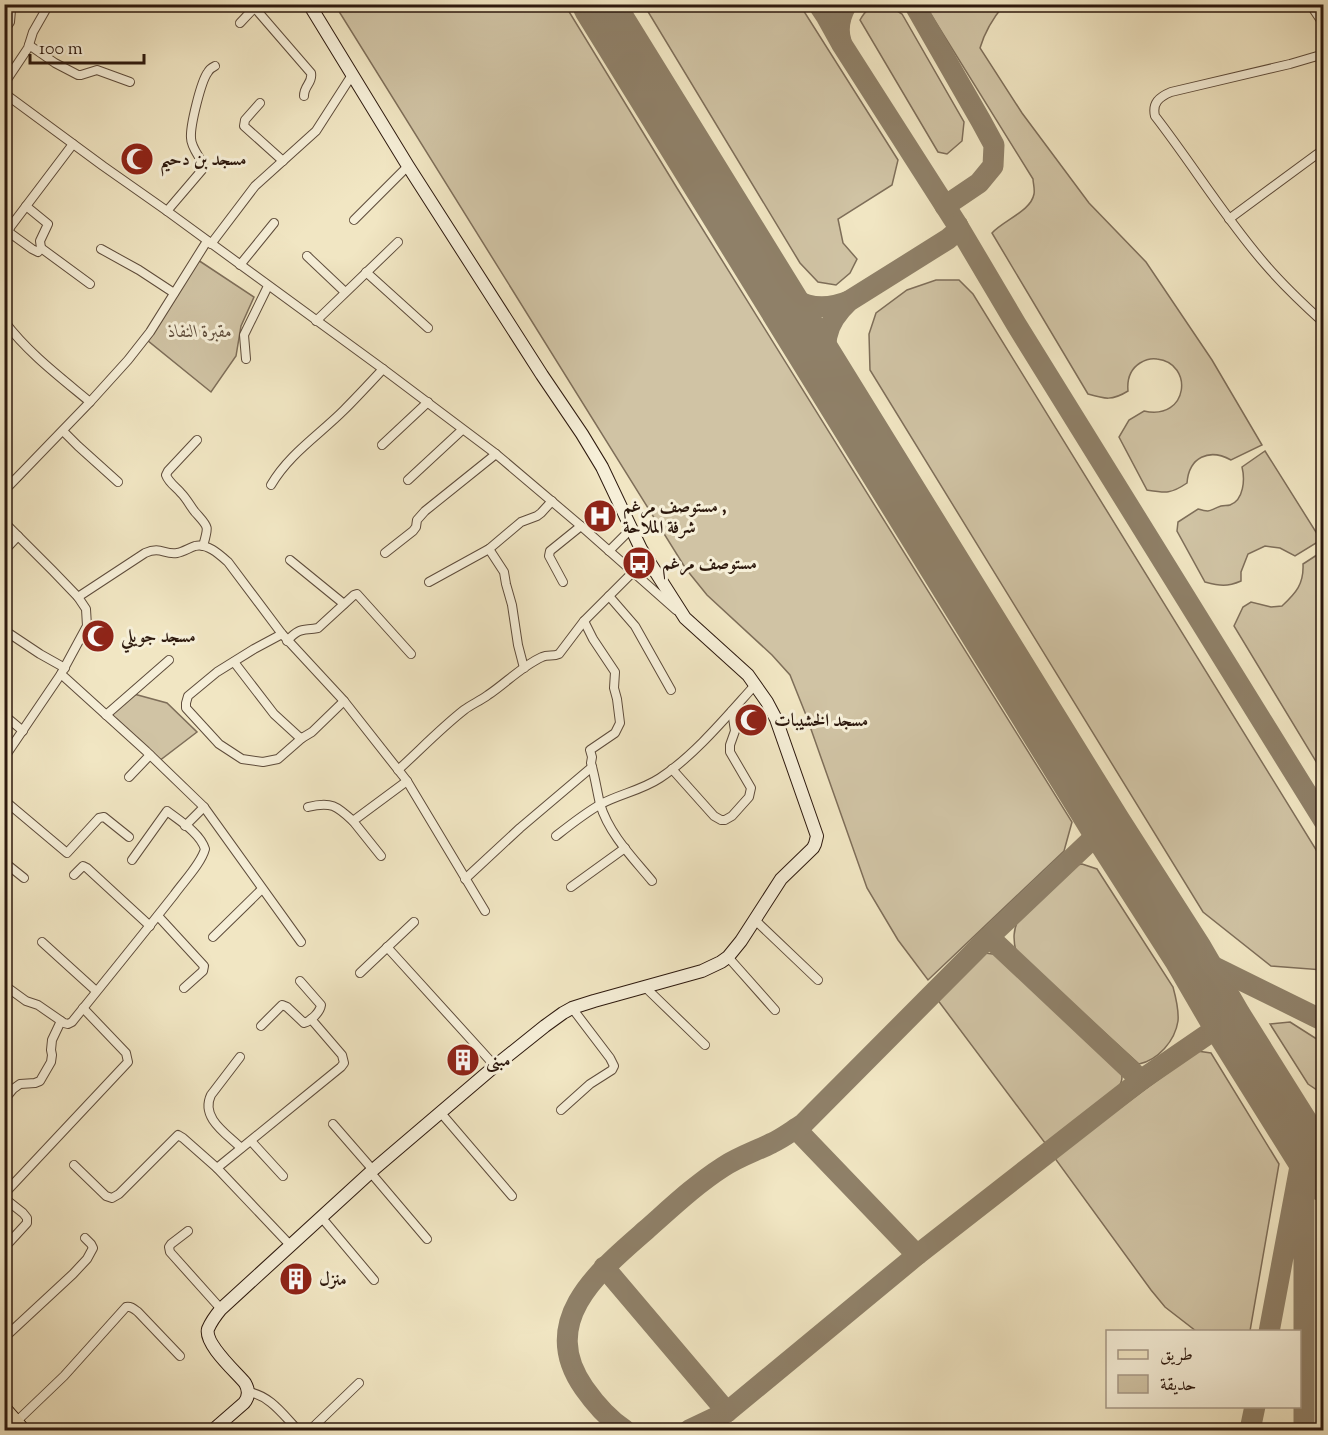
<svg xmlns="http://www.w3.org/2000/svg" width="1328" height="1435" font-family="'Sorts Mill Goudy',Amiri,serif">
<rect width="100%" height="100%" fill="#f1e6c3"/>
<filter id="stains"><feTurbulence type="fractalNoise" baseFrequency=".00333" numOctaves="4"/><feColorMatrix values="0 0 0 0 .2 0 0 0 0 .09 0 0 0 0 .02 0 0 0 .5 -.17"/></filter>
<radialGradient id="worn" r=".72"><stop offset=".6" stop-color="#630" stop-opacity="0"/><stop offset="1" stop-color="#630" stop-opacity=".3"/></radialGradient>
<g fill="#d0c3a4" stroke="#7e6e59" stroke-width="1.5">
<path d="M881,4L888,5L902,14L964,122L962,141L947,154L938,152L860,20C865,11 870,6 881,4Z"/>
<path d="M335,5H565L677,188L1072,822L1064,851L928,980L898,940L867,888L806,715L790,675L772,655L707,595L686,569Z"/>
<path d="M644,5H800L898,160L892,185L838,219L843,243L857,259L850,273L836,285L818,282L800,263Z"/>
<path d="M925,5H1004C993,18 985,31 980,48L1022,113L1089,203L1146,262L1212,360L1262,445L1231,460C1209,448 1189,457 1187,483C1171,494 1166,493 1147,490L1119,437L1129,420L1144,411C1189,421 1194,363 1157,359C1151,358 1145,360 1140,363C1129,370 1127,380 1128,391C1112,401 1105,399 1088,394L992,233C1004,220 1031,211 1034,194C1035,189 1033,183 1033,179Z"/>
<path d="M198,260L254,297L241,326L236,356L211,392L147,340Z"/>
<path d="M936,280H959L973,294L1323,861V970L1271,966L1203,912L870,370L869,334L876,313L907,290Z"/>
<path d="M1265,451L1321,540L1295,556L1280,548L1265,546L1248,554L1241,572V581C1227,587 1220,586 1205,582L1177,531L1178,522L1198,509C1212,513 1209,510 1221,506C1224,505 1227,506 1230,505C1244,500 1245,479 1242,467Z"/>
<path d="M1323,551V773L1234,626L1243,607L1251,602L1271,607L1282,606C1296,593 1304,584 1303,564Z"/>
<path d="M134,694L167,703L197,732L159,761L111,715Z"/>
<path d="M1082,864L1097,869L1173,987C1176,998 1179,1010 1178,1021C1175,1041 1158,1060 1139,1064L1016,952C1013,939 1013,930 1019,918L1071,866Z"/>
<path d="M985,953L1000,955L1118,1064C1123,1076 1124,1079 1117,1090L1048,1147L937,999L977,957Z"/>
<path d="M1290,1022L1323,1043V1094L1308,1084L1270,1024Z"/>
<path d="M1197,1051L1211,1053L1279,1164L1250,1331H1196L1165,1307L1151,1290L1054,1157Z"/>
<path d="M1318,1221L1324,1229L1323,1430H1319Z"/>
</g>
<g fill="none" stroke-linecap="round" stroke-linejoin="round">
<g stroke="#8f8068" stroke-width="21">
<path d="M818,4L826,16L841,43L958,226L1016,324L1324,821"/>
<path d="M914,4L981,121L994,145L993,166L979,183L945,206"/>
<path d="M841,41C837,28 840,16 847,4"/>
<path d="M771,284C796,304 817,314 849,301"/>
<path d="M830,380C824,345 821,327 849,301L948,239L955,233L958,226"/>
<path d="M989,937L1141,1080"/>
<path d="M1188,954L1324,1021"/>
<path d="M796,1129L917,1255"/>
<path d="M604,1267L727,1412"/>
<path d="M1269,1332L1304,1145V1430"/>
<path d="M625,1430C608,1419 596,1405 584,1388C537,1321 599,1271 646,1230C671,1208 695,1185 723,1167C738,1157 756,1151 772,1143C783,1138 793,1130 803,1124L989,937L1106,826"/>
<path d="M689,1430L727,1412L917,1255L1141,1080L1227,1021"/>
<path d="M1250,1430L1255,1406"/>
</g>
<path stroke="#8f8068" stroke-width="51" d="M598,4L1106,826L1188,954L1227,1021L1324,1176"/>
<defs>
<g id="street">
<path d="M1310,4L1324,25"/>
<path d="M254,7L311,73C313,83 304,85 304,96"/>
<path d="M240,23L257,5"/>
<path d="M4,31L10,22L11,10L14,4"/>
<path d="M29,45L55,63L78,75H81L97,70L130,82"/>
<path d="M1324,54L1290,64L1171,92C1159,97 1152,103 1155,116C1193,165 1225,218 1265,264C1283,285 1303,304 1324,323"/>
<path d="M4,84L28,48L33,32L49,4"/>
<path d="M4,93L103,166L167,211L383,369L496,454L581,526L676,610"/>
<path d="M260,103L245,120L244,126L283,161"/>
<path d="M73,144L11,226L9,230L10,233L32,249L38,252L41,248L90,284"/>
<path d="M26,206L48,224L40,241L41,248"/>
<path d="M167,211L202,170L203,164C199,156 191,147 191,138C190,126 201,81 208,72C209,70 213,67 215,66"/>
<path d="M1229,219L1324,149"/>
<path d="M354,220L408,166"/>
<path d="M211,244L255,186L316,131L352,75"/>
<path d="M101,249L139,270L174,293"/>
<path d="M307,256L345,292"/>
<path d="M240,265L274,223"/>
<path d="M366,272L428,328"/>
<path d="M4,321C28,353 60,377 90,402"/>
<path d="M316,321L398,242"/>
<path d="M246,359L244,335L268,286"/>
<path d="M63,431L78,446L118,482"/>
<path d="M197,440L168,471L166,475C169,483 176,487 181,493C187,499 190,506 195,512C209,528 209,525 203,546"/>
<path d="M382,445L428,402"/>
<path d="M408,480L462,430"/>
<path d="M271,485C289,454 319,435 344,410C357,397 370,383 383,369"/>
<path d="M4,491L90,402L128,360L150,332L207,241"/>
<path d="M4,522L53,571L78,597L86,609L87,626L61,674L4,758"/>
<path d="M489,549L504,572L506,584L512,605L518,645L524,668"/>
<path d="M4,551L18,536"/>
<path d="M609,551L631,529"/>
<path d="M385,553L413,531L416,527L417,520L425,511L496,454"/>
<path d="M290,560L344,604"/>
<path d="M429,582L489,549L521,522L537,516L541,513L552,501"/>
<path d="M563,582L549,556L550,551L581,526"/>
<path d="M609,596L635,626L671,690"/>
<path d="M78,597L145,553C161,546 164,555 177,553C183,552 189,548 195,546C207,543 219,554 228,562L282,634L344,701L407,781L485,911"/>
<path d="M584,621L593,639L615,672L614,688L617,699L620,723L615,733L590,750L592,757L591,763C595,777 597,791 600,804C609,834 633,858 652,881"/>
<path d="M4,630L40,654L65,668"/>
<path d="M282,634L254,649L217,672L188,696L186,703V708L219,744L242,759L263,762L278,759L302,738"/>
<path d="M287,641C300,627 302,631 318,628L354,595L357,594L411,654"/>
<path d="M234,662L274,714L298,736L302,738L312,732L344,701"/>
<path d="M61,674L146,751L204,807L301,942"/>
<path d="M4,715L23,731"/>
<path d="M106,715L169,660"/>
<path d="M672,769L714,816L721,820H725L732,816L749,797L751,788L730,752V745L735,731L732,711"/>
<path d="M398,770C420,750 441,728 464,710C472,704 480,701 488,695C506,683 522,666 542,657C548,654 553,657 559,654L584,621L633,572"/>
<path d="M129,777L150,755"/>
<path d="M4,800L67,853L99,818L104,817L129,837"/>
<path d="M308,807C331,801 337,806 353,821"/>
<path d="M185,826L204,807"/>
<path d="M556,836C570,825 585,813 601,804C620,794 642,790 660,778C695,755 727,716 755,685"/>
<path d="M381,856L353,821L407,781"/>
<path d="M4,862L24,878"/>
<path d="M74,875L83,866L87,868L150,926"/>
<path d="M465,879L520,828L592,767"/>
<path d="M571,887L625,848"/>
<path d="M158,916L204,966L203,971L184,988"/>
<path d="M755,920L818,980"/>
<path d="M213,937L262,889"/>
<path d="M42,942L96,991"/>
<path d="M387,947L495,1066"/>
<path d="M728,957L775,1010"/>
<path d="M360,973L414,922"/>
<path d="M4,985L26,1001L38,1005L64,1023L68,1024L72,1022C106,980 140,938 174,895C183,882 201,864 205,849C200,833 180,821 167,811L132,860"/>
<path d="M645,987L705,1045"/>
<path d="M261,1026L282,1005L287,1007L304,1023C311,1021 320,1012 321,1005L300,981"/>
<path d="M240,1057L211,1095C200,1118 227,1134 241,1148"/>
<path d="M4,1100L13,1089L20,1084L35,1083L40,1081L51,1062L52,1055L51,1050L52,1040L61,1021"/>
<path d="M561,1110L590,1084L612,1070L614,1066L610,1058L572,1008"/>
<path d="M441,1113L512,1196"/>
<path d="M333,1124L373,1170"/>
<path d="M251,1141L283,1176"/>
<path d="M74,1165L106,1196L112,1198L119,1194L178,1135L183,1138L217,1168"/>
<path d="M371,1173L427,1239"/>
<path d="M4,1194L128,1062L126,1053L83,1008"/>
<path d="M4,1198L23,1213L27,1218V1223L4,1248"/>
<path d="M322,1218L374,1280"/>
<path d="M188,1231L171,1244L169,1247L170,1252L221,1309"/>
<path d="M291,1246L217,1168L341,1067L344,1063L342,1055L311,1019"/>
<path d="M4,1338L73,1274L87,1259L93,1248L91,1244L85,1238"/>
<path d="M248,1392C270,1395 284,1416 298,1430"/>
<path d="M17,1421L64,1376L126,1307C131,1306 134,1309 138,1312L180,1356"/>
<path d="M310,1430L359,1383"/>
</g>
<path id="secondary" d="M213,1430L244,1403C249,1397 249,1390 245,1383C236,1372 204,1344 208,1329C211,1322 216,1315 221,1309L373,1170L495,1066L545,1026L563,1013L572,1008L594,1001L702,971L721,962L728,957L741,941L781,879L813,848L815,844L817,836L776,719L767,702L748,675L685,618L641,549L602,467L582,434L542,375L408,166L309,4"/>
<g id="primary">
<path d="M4,1407L24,1430"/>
<path d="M4,1429L6,1430"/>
</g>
</defs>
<use href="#street" stroke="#5e4c3b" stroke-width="10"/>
<use href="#secondary" stroke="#2d190e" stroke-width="14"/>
<use href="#primary" stroke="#2d190e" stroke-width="14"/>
<use href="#street" stroke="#f6efd8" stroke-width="8"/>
<use href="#secondary" stroke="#f6efd8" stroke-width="12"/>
<use href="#primary" stroke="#f1e6c3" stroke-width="12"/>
</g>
<defs>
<symbol id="mosque-disc" viewBox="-11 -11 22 22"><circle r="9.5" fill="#8f2418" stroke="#f6efd8"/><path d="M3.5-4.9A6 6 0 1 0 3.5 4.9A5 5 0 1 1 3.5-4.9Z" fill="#fff"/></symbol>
<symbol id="hospital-disc" viewBox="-11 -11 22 22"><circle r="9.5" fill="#8f2418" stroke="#f6efd8"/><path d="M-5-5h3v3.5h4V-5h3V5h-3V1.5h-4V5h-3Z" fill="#fff"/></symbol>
<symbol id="bus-disc" viewBox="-11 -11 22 22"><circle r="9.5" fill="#8f2418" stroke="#f6efd8"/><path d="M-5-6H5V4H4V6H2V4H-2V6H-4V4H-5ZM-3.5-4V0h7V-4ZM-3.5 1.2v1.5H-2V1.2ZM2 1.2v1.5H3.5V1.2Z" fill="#fff"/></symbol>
<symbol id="building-disc" viewBox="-11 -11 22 22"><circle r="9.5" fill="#8f2418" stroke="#f6efd8"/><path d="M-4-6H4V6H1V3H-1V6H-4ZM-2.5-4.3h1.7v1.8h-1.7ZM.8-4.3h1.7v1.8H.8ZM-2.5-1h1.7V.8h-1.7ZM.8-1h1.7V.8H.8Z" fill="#fff"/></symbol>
</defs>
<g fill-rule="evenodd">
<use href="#mosque-disc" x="118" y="140" width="38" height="38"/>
<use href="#hospital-disc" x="581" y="497" width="38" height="38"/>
<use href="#bus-disc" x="620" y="544" width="38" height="38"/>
<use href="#mosque-disc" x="79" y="617" width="38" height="38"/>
<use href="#mosque-disc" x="732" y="701" width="38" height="38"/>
<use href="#building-disc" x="444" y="1041" width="38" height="38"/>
<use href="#building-disc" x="277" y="1260" width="38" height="38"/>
</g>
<g text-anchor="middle" stroke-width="6" stroke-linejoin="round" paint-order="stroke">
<g font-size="18" font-weight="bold" fill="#2d190e" stroke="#f6efd8" text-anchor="start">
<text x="160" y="165">مسجد بن دحيم</text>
<text x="623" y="512">مستوصف مرغم ,<tspan x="623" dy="21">شرفة الملاحة</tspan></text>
<text x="662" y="569">مستوصف مرغم</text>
<text x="121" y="642">مسجد جويلي</text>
<text x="774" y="726">مسجد الخشيبات</text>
<text x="486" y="1066">مبنى</text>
<text x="319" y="1285">منزل</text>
</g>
<g font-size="18" font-style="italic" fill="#5e4c3b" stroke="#f6efd8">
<text x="200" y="337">مقبرة النفاذ</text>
</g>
</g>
<rect width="1328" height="1435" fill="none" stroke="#f1e6c3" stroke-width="24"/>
<rect x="6" y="6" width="1316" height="1423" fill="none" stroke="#2d190e" stroke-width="3"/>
<rect x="12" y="12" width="1304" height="1411" fill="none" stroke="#2d190e" stroke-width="1.5"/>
<rect x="1106" y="1330" width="195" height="78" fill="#f6efd8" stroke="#a69987" stroke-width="1.5"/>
<rect x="1118" y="1350" width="30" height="9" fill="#f1e6c3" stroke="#a69987" stroke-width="1.5"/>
<text x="1160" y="1360" font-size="18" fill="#2d190e">طريق</text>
<rect x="1118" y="1375" width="30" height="18" fill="#d0c3a4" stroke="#a69987" stroke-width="1.5"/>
<text x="1160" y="1390" font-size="18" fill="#2d190e">حديقة</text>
<path d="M30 54v9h114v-9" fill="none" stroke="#2d190e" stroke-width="3"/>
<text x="39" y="54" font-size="18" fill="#2d190e" stroke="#f6efd8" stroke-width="4.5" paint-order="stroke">100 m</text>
<rect width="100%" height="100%" filter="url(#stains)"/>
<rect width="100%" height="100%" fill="url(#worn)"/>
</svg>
